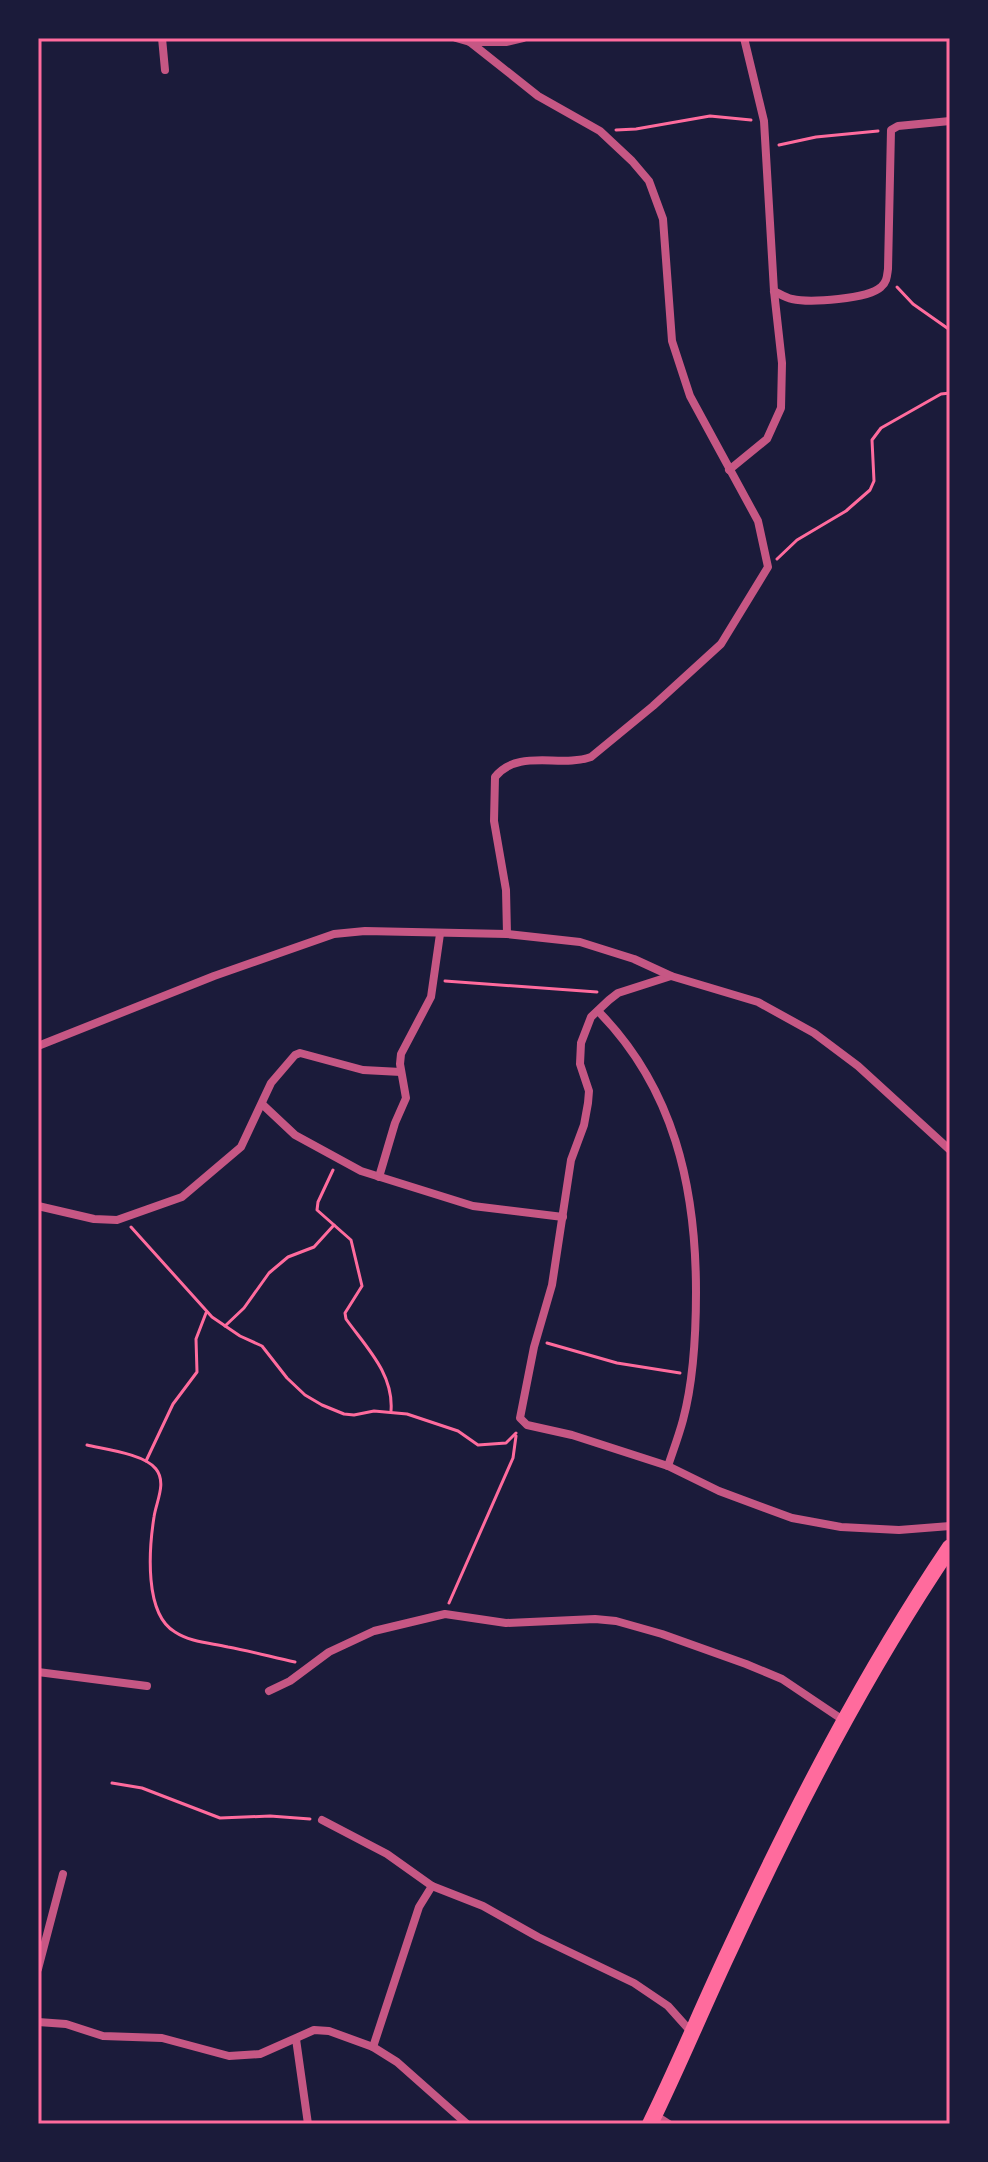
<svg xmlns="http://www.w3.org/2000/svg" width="988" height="2162" font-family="'Titillium Web',sans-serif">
<rect width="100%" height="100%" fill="#1b1b3a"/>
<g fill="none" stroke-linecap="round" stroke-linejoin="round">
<g stroke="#ff6b9d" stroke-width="3">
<path d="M616,130L636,129L710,116L751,120"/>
<path d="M779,145L816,137L878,131"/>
<path d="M897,287L913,304L950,330"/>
<path d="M777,559L797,540L846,511L870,490L874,481L872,440L881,428L941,394L950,393"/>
<path d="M445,981L597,992"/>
<path d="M333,1170L318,1202L317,1210L351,1240L362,1286L345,1313L346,1319C366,1347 394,1374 391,1411"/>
<path d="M131,1227L212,1317L240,1336L262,1346L287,1378L305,1395L322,1405L344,1414L354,1415L374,1411L407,1414L458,1431L478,1445L506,1443L516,1433"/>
<path d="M225,1326L244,1308L269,1273L288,1257L314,1247L334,1225"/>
<path d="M547,1343L617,1363L680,1373"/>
<path d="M87,1445C104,1449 145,1454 156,1469C167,1483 156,1502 154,1517C149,1549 144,1614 175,1632C190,1642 211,1643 228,1647C250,1651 272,1657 295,1662"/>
<path d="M146,1461L173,1404L197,1372L196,1339L206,1313"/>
<path d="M449,1603L513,1458L516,1436"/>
<path d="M112,1783L142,1788L220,1818L270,1816L310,1819"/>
</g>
<g stroke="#c65784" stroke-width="8">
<path d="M162,38L165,70"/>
<path d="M456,38L470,42L538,96L600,131L632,161L649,181L663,219L672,341L690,396L758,521L768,567L721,644L653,706L591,757C560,768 518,748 495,777L494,821L506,890L507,934"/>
<path d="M470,42H506L523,38"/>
<path d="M774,291C780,294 786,298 792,299C810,303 868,299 881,287C887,282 887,276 888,269L891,130L898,126L950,121"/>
<path d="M729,470L767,439L781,408L782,363L774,291L764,121L744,38"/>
<path d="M671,976L618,993L609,1000L591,1017L581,1043L580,1064L589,1091L588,1103L584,1125L571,1160L552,1285L534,1347L520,1418L527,1425L572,1435L668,1466L719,1491L792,1518L841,1527L899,1530L950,1526"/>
<path d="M598,1011C674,1088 696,1187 696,1292C696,1334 694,1379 683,1420C679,1435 673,1451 668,1466"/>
<path d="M38,1046L214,976L334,934L365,931L507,934L580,942L634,959L671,976L758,1002L814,1033L858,1066L950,1150"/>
<path d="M262,1104L295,1135L361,1171L473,1206L563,1217"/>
<path d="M379,1177L395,1123L406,1098L400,1064L401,1054L431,997L440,934"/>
<path d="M38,1206L94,1219L117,1220L182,1197L241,1147L271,1083L295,1055L300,1053L363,1070L401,1072"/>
<path d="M38,1672L147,1686"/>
<path d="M269,1691L290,1681L329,1652L374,1631L445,1614L506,1623L595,1619L616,1621L662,1634L746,1664L782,1679L843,1720"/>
<path d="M322,1820L387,1854L432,1886L483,1906L538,1937L634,1983L668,2006L693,2034"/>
<path d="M38,1969L63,1874"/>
<path d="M38,2022L66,2024L103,2036L162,2038L229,2056L260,2054L314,2030L329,2031L373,2047L397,2062L467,2124"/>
<path d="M296,2039L308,2124"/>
<path d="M373,2047L419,1907L432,1886"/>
<path d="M655,2115L669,2124"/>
</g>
<path stroke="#ff6b9d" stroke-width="16" d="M650,2124C679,2065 703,2006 731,1947C795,1809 865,1673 950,1547"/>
</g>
<rect width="988" height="2162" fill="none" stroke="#1b1b3a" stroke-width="80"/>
<rect x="40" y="40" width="908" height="2082" fill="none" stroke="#ff6b9d" stroke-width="3"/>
</svg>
